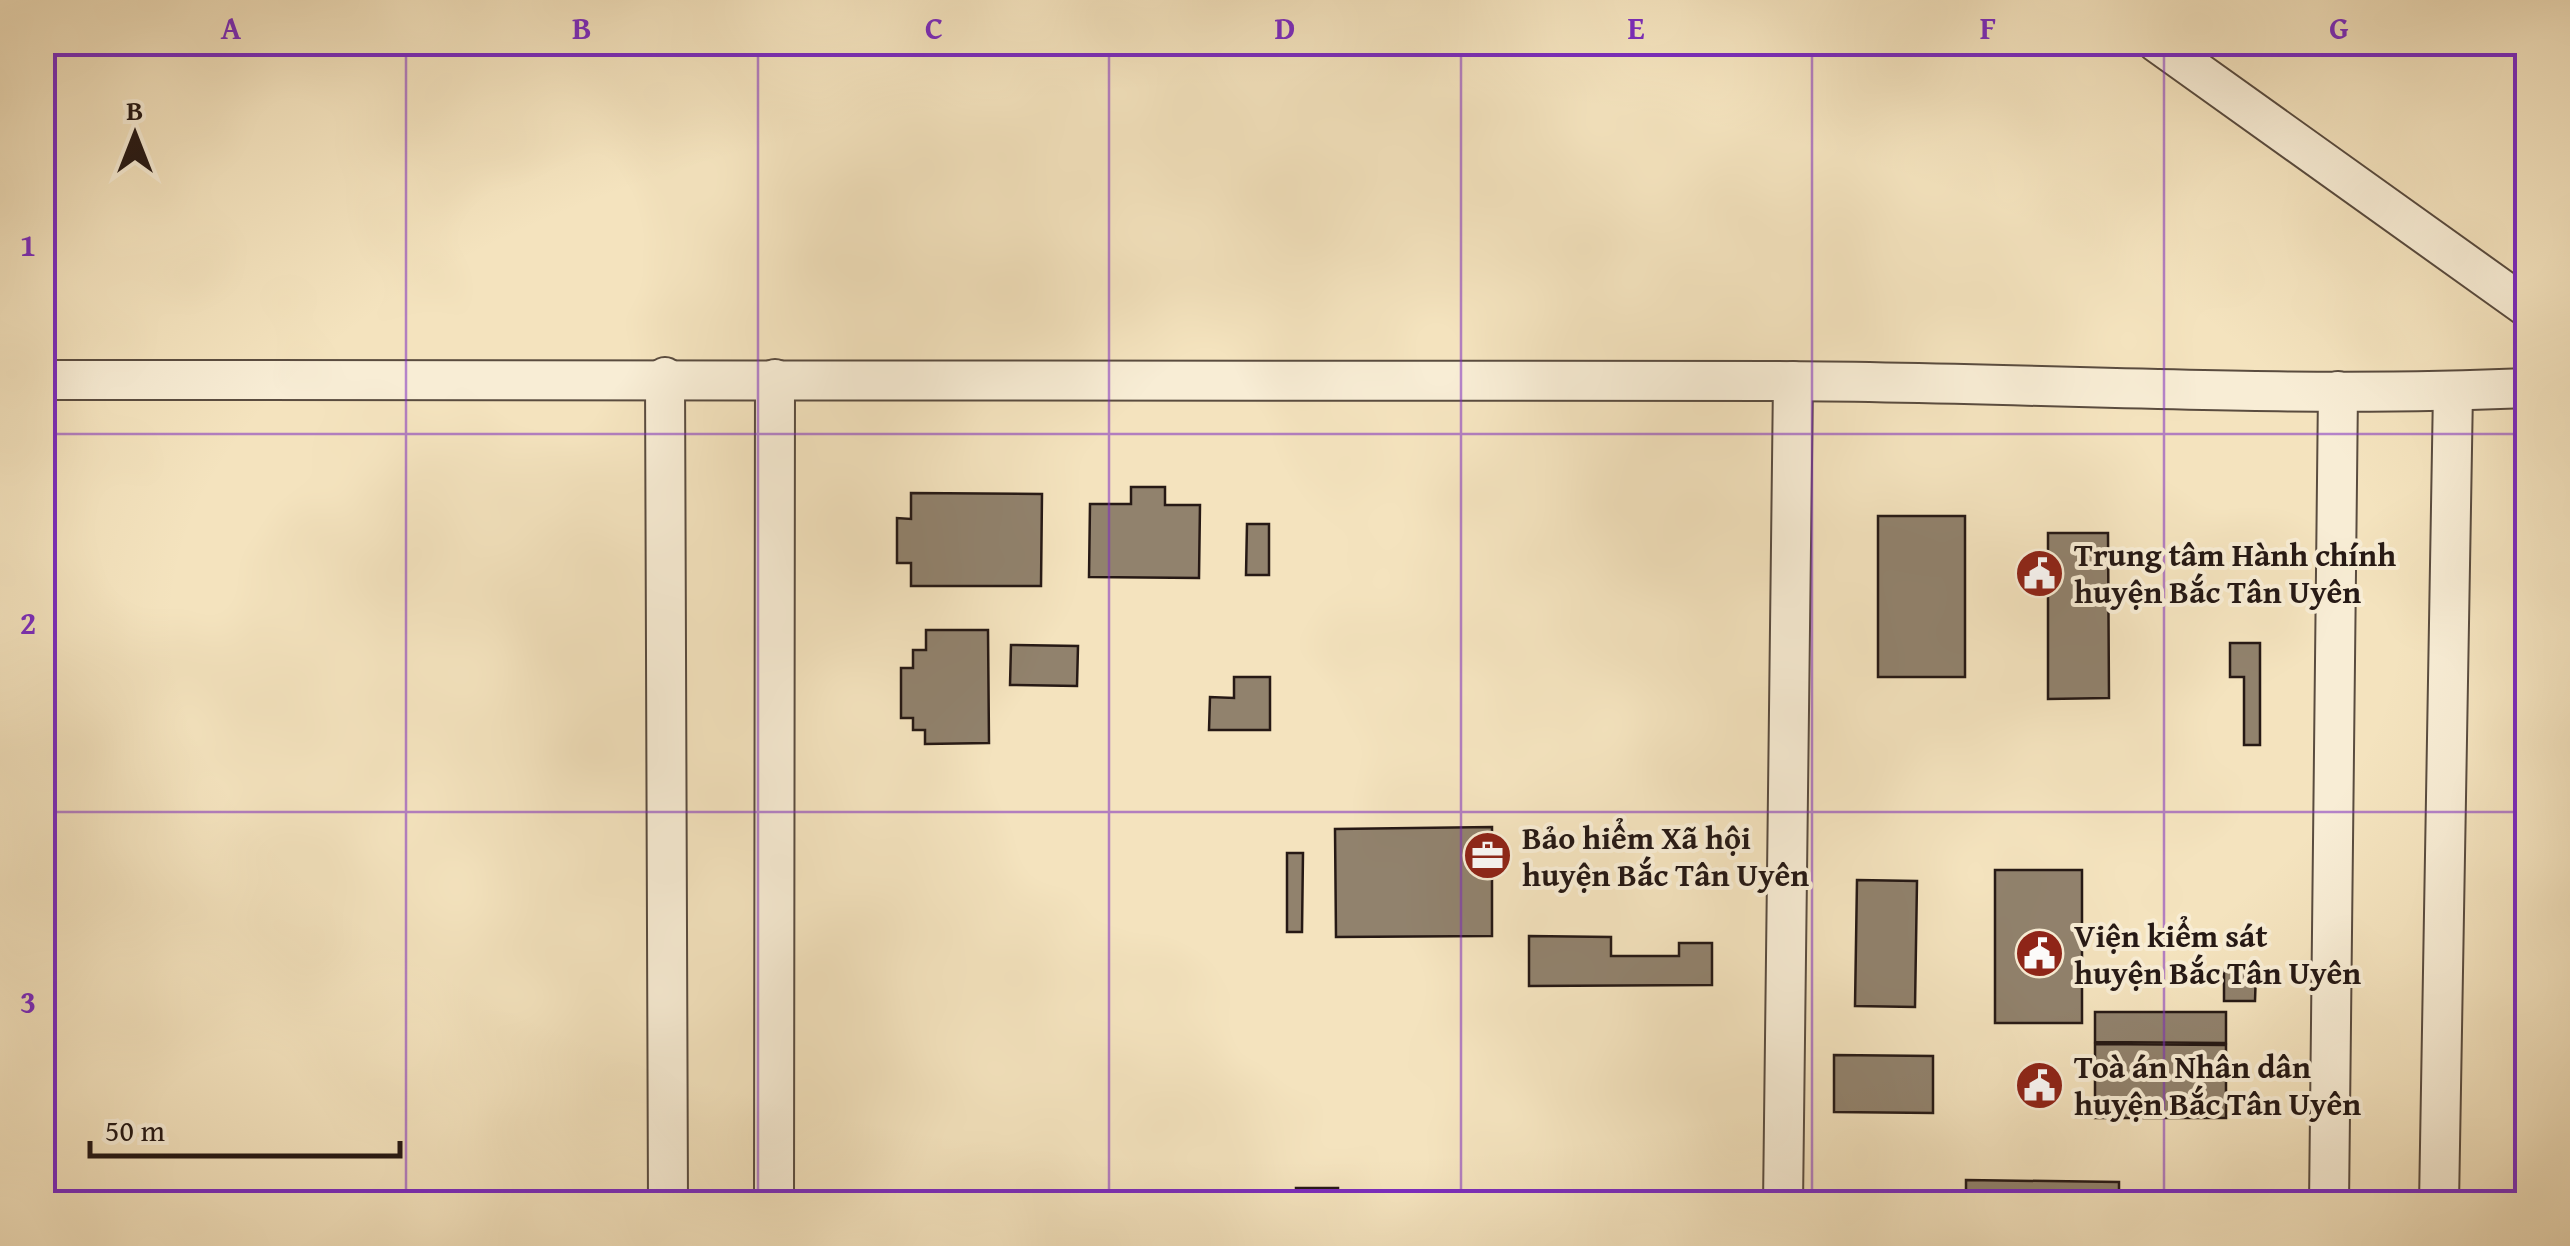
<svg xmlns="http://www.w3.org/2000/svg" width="2570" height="1246" font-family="'Gentium Book Plus',serif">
<rect width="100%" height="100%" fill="#f4e3be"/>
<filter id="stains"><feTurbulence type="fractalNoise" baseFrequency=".002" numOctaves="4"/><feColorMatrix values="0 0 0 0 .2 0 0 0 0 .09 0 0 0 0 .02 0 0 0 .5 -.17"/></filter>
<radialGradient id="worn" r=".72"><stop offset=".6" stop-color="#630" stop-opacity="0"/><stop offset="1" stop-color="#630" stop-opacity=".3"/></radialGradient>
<g fill="#91826d" stroke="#261915" stroke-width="2.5">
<path d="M1131,487H1165V505H1200L1199,578L1089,577L1090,504H1131Z"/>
<path d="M911,493L1042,494L1041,586H911V563H897V518L911,519Z"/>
<rect x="1878" y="516" width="87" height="161"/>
<path d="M1247,524H1269V575H1246Z"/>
<path d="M2048,533H2108L2109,698L2048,699Z"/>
<path d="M926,630H988L989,743L925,744V730H913V718H901V668H913V650H926Z"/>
<path d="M2230,643H2260V745H2244V677H2230Z"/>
<path d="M1011,645L1078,646L1077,686L1010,685Z"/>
<path d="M1234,677H1270V730H1209L1210,697L1234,698Z"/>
<path d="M1492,827V936L1336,937L1335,829Z"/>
<path d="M1287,853H1303L1302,932H1287Z"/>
<rect x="1995" y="870" width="87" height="153"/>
<path d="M1857,880L1917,881L1915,1007L1855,1006Z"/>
<path d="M1529,936L1611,937V956H1679V943H1712V985L1529,986Z"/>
<path d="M2224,970H2256L2255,1001H2224Z"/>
<path d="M2095,1012H2226V1043L2095,1042Z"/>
<path d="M2095,1044L2226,1045V1118H2095Z"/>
<path d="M1834,1055L1933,1056V1113L1834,1112Z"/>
<path d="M1966,1180L2119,1182V1204H1966Z"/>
<rect x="1296" y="1188" width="42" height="16"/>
</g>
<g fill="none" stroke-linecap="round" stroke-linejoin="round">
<defs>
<g id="minor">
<path d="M2156,42L2528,308"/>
<path d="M665,377L668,1204"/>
<path d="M42,380C621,377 1200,380 1778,381C2028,382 2278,399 2528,388"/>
<path d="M774,1204L775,379"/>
<path d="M1783,1204L1793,381"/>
<path d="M2329,1204L2338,391"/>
<path d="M2439,1204L2453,391"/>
</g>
</defs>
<use href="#minor" stroke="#5a4c3f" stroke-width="42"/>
<use href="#minor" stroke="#f8edd5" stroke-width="38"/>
</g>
<path fill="none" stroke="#7b2cbf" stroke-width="2.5" stroke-opacity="0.55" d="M406,42V1204M758,42V1204M1109,42V1204M1461,42V1204M1812,42V1204M2164,42V1204M42,434H2528M42,812H2528"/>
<defs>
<symbol id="civic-disc" viewBox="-11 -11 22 22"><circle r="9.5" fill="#8f2418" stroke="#f8edd5"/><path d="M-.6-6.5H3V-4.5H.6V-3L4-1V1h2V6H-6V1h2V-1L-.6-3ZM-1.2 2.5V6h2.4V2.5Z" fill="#fff"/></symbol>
<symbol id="office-disc" viewBox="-11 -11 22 22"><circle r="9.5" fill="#8f2418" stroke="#f8edd5"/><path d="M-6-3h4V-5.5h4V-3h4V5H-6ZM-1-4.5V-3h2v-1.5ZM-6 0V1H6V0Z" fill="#fff"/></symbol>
</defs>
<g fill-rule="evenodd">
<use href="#civic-disc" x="2012" y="546" width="55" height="55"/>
<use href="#office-disc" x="1460" y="828" width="55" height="55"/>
<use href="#civic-disc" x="2012" y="926" width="55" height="55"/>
<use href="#civic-disc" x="2012" y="1058" width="55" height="55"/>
</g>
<g text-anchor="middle" stroke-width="8" stroke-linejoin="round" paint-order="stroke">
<g font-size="32" font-weight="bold" fill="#261915" stroke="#f8edd5" text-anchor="start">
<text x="2074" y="566">Trung tâm Hành chính<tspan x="2074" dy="37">huyện Bắc Tân Uyên</tspan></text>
<text x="1522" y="849">Bảo hiểm Xã hội<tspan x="1522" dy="37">huyện Bắc Tân Uyên</tspan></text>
<text x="2074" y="947">Viện kiểm sát<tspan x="2074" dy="37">huyện Bắc Tân Uyên</tspan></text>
<text x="2074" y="1078">Toà án Nhân dân<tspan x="2074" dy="37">huyện Bắc Tân Uyên</tspan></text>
</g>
</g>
<rect width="2570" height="1246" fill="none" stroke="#f4e3be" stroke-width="110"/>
<g transform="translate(135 135)" stroke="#f8edd5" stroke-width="8" paint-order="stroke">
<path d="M0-8L18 38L0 25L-18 38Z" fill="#261915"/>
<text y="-15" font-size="28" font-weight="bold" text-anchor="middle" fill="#261915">B</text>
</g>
<path d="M90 1141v15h310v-15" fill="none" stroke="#261915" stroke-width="5"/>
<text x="105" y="1141" font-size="30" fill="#261915" stroke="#f8edd5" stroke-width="8" paint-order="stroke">50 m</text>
<rect x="55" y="55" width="2460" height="1136" fill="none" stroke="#7b2cbf" stroke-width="4"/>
<g font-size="32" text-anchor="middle" font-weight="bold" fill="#7b2cbf">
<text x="231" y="39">A</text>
<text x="582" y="39">B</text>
<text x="934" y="39">C</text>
<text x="1285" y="39">D</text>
<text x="1636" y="39">E</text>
<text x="1988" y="39">F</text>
<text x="2339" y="39">G</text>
<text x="28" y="256">1</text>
<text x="28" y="634">2</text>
<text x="28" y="1013">3</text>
</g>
<rect width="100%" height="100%" filter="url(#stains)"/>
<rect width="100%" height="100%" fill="url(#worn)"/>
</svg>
